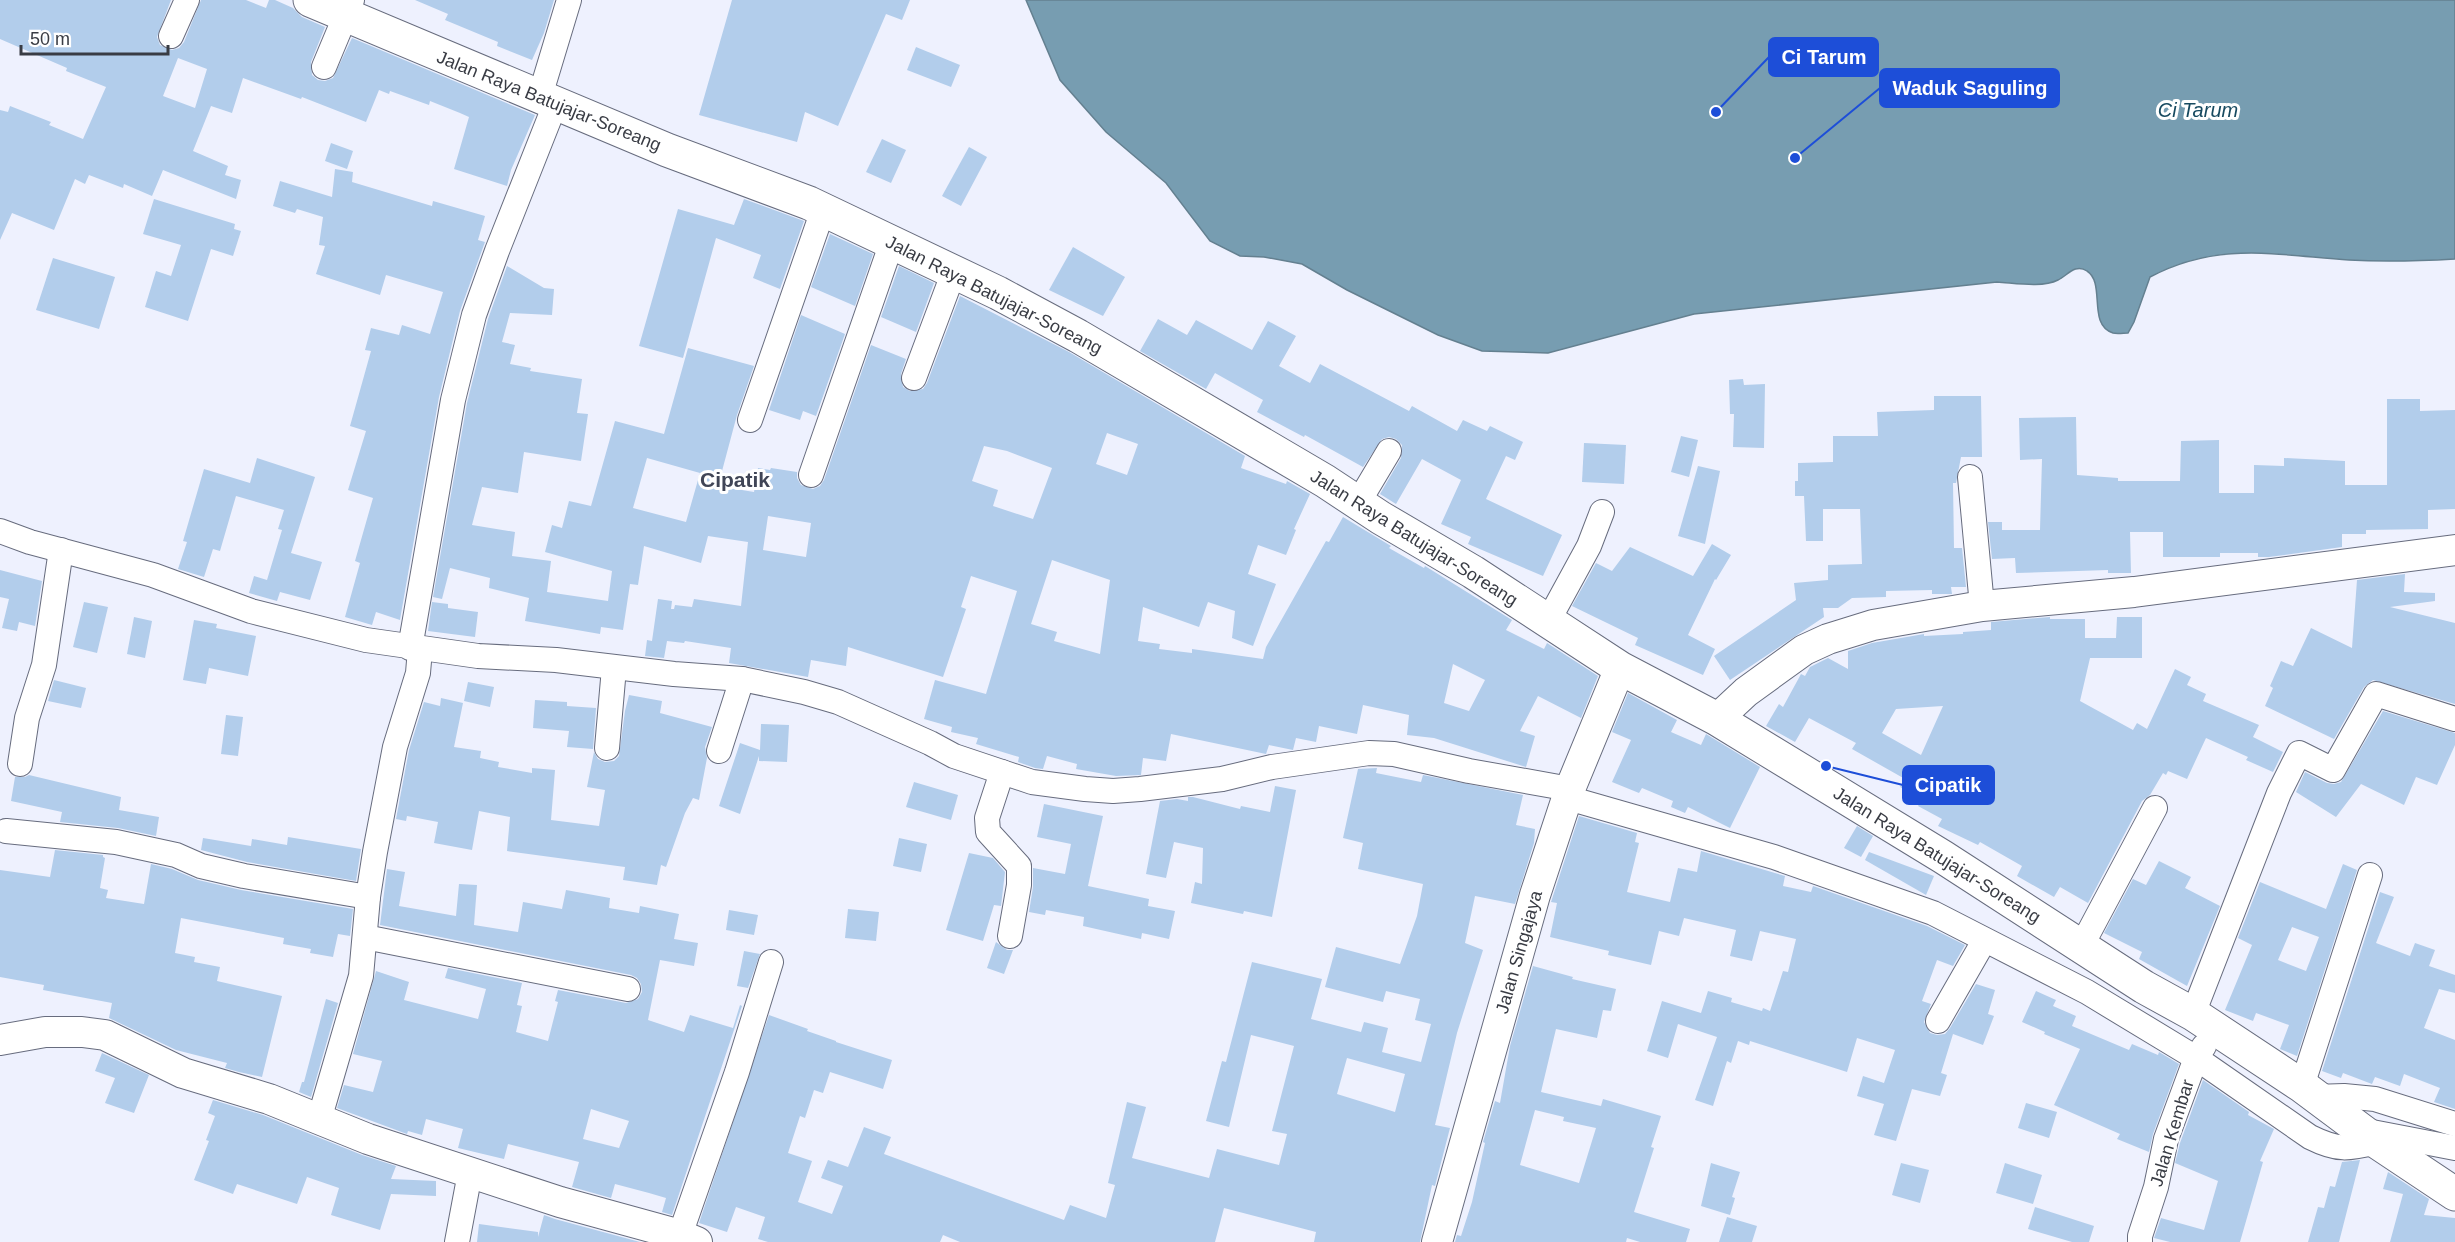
<svg xmlns="http://www.w3.org/2000/svg" width="2455" height="1242" font-family="Arial,sans-serif">
<rect width="100%" height="100%" fill="#eef1fe"/>
<path fill="#779db1" stroke="#648090" stroke-width="1.5" d="M1026,0H2455V259C2420,261 2384,262 2349,260C2276,255 2218,241 2150,277L2134,322L2128,333C2124,333 2117,334 2113,333C2087,325 2106,283 2087,271C2075,263 2067,276 2058,280C2042,288 2015,283 1997,282L1694,314L1548,353L1482,351L1438,335L1347,290L1302,264L1264,257L1240,256L1210,241L1166,183L1106,132L1060,80Z"/>
<g fill="#b2cdeb" fill-rule="evenodd">
<path d="M0,0H171L157,37L160,45L172,50L179,48L184,42L201,0H246L266,8L269,0H275L293,8L302,17L325,27L311,62L312,75L318,80L325,81L333,78L352,38L535,115L511,170L507,186L454,169L469,117L460,113L430,101L429,105L390,91L389,94L379,90L366,122L302,97L301,99L243,78L232,113L211,106L193,151L228,166L225,175L241,180L236,199L163,170L152,196L124,184L123,188L89,175L85,184L75,179L54,230L12,213L0,240V110L8,112L10,106L51,122L49,125L83,139L106,87L66,71L67,68L0,39ZM178,58L207,69L195,108L163,96Z"/>
<path d="M415,0H554L544,33L532,60L497,46L498,42L445,20L448,14Z"/>
<path d="M732,0H910L902,20L886,14L838,126L805,112L797,142L699,115Z"/>
<path d="M916,47L960,65L951,87L907,70Z"/>
<path d="M882,139L906,150L891,183L866,172Z"/>
<path d="M331,143L353,151L347,169L325,161Z"/>
<path d="M969,147L987,157L961,206L942,196Z"/>
<path d="M335,169L353,172L352,182L432,206L433,201L485,216L478,240L485,242L460,311L439,397L401,614L400,620L376,612L372,625L345,617L360,563L355,561L373,498L348,490L366,431L350,426L371,351L365,350L371,328L399,335L402,325L430,334L443,292L386,275L380,295L316,274L325,246L319,245L323,217L297,209L295,213L273,206L280,181L332,197Z"/>
<path d="M154,199L235,224L234,229L241,231L233,256L211,249L188,321L145,307L156,271L171,276L181,245L143,234Z"/>
<path d="M744,199L804,221L780,289L753,278L761,255L716,238L683,358L639,346L678,209L734,225Z"/>
<path d="M830,234L873,254L855,306L811,287Z"/>
<path d="M1073,247L1125,277L1103,316L1049,290Z"/>
<path d="M53,258L115,277L99,329L36,310Z"/>
<path d="M507,266L544,288L554,289L552,315L510,313L502,342L515,345L510,364L531,368L530,371L582,379L577,413L588,414L581,461L524,452L518,493L482,487L472,525L515,532L512,556L551,561L547,592L608,601L612,571L545,552L552,525L562,528L569,501L591,506L615,421L664,434L688,348L754,366L737,415L718,486L754,492L758,468L770,470L771,468L797,472V478L801,485L813,489L820,486L824,480L871,345L906,359L901,374L903,387L910,391L923,389L927,383L960,296L1069,352L1245,456L1241,468L1286,484L1287,481L1310,494L1294,529L1296,530L1286,555L1258,545L1248,574L1276,584L1253,646L1232,638L1235,611L1208,602L1199,627L1143,607L1138,641L1160,644L1159,649L1192,653V649L1263,659L1266,647L1326,541L1329,542L1343,517L1391,546L1389,548L1424,568L1425,566L1512,620L1506,630L1544,649L1547,643L1598,676L1581,718L1538,696L1520,731L1535,736L1526,767L1434,738L1407,735L1409,715L1363,705L1357,734L1319,726L1316,742L1296,738L1293,750L1269,745L1266,754L1171,734L1166,761L1143,758L1141,775L1116,776L1076,769L1077,764L1047,756L1043,769L1035,768L1018,762L1019,757L976,744L978,738L951,732L952,727L924,719L935,680L986,694L1017,591L971,576L961,607L966,609L943,677L848,647L846,666L811,660L808,677L729,663L731,648L685,641L684,643L667,641L664,658L645,656L647,640L652,641L658,599L672,601L671,609H674L675,605L692,607L694,599L741,606L748,542L708,536L701,563L644,546L638,585L630,584L623,630L601,627L600,634L525,621L529,598L489,588L490,578L450,568L442,599L433,597L467,403L488,319ZM1107,433L1138,444L1127,475L1096,464ZM984,446L1007,451L1052,468L1033,519L993,506L998,490L972,481ZM647,458L700,473L686,522L633,508ZM768,516L811,523L806,557L763,550ZM1052,560L1110,580L1100,654L1054,641L1057,632L1031,624ZM1453,664L1485,680L1469,711L1444,703Z"/>
<path d="M899,266L934,283L916,332L881,317Z"/>
<path d="M801,315L845,334L816,416L803,411L800,420L769,410Z"/>
<path d="M1158,319L1187,335L1196,320L1252,350L1268,321L1296,336L1279,366L1310,383L1320,364L1409,411L1412,406L1457,431L1463,420L1487,431L1490,426L1523,442L1515,460L1506,456L1486,499L1562,535L1543,576L1468,544L1471,537L1441,524L1461,480L1422,459L1396,504L1380,494L1401,458L1402,445L1396,439L1389,437L1382,439L1363,467L1305,435L1304,437L1257,412L1263,400L1215,373L1206,389L1140,351Z"/>
<path d="M1743,379L1744,385L1765,384L1764,448L1733,447L1734,414H1730L1729,380Z"/>
<path d="M1934,396H1981L1982,457H1961L1956,483H1953L1954,548H1962L1966,587H1951L1952,594H1932V590L1886,591V597L1852,598L1838,608H1823L1824,617L1730,680L1714,656L1796,600L1794,583L1828,580V565L1862,564L1860,509H1823V541H1806L1804,496H1795V481H1798V463L1833,462V436H1878L1877,412L1934,410Z"/>
<path d="M2387,399H2420V411L2455,410V509L2428,510V529L2366,530V534H2342V547L2269,557H2258V553H2220V557H2163V532H2130L2131,573H2108V570L2016,573L2015,558L1992,559L1988,522H2002V530H2040L2042,459L2020,460L2019,418L2076,417L2077,475L2118,478V481H2180L2181,441L2219,440V493H2254V465L2284,466V458L2345,461V485H2387Z"/>
<path d="M1681,436L1698,440L1689,477L1671,472Z"/>
<path d="M1584,443L1626,445L1624,484L1582,482Z"/>
<path d="M257,458L315,477L291,553L322,562L310,600L280,592L277,601L249,593L254,576L267,580L282,530L278,529L284,510L236,496L220,551L213,549L204,577L178,569L187,542L183,541L204,469L250,483Z"/>
<path d="M1698,466L1720,471L1705,544L1678,536Z"/>
<path d="M1712,544L1731,555L1716,580L1715,579L1688,635L1715,649L1703,675L1635,645L1638,638L1572,606L1596,563L1612,571L1630,547L1693,576Z"/>
<path d="M0,570L42,581L35,626L19,622L17,631L2,628L9,599L0,597Z"/>
<path d="M2405,574L2404,592L2435,593V601L2390,607L2455,623V704L2373,680L2364,687L2334,739L2265,706L2273,688L2270,686L2281,661L2293,666L2311,628L2352,648L2357,580Z"/>
<path d="M84,602L108,607L97,653L73,647Z"/>
<path d="M432,602L448,604V608L478,612L475,637L428,631Z"/>
<path d="M134,617L152,621L145,658L127,654Z"/>
<path d="M2050,617V619H2085V638H2116L2117,617H2142V658H2090L2080,701L2133,730L2137,723L2147,729L2175,669L2191,677L2187,685L2206,694L2203,701L2259,725L2253,737L2283,752L2272,774L2273,772L2246,760L2248,757L2206,738L2187,779L2168,771L2166,775L2163,773L2150,795L2142,801L2088,903L2060,887L2054,897L2017,876L2022,866L1980,842L1978,845L1938,826L1942,819L1918,806L1922,799L1900,787L1905,779L1852,749L1856,743L1809,718L1795,742L1766,726L1779,704L1783,707L1801,674L1805,676L1810,667L1828,658L1848,669V651L1872,643L1924,634V636L1963,634V632L1991,630V622ZM1943,706L1921,755L1882,733L1896,709Z"/>
<path d="M194,620L217,624L216,628L256,636L248,676L209,668L206,684L183,680Z"/>
<path d="M54,680L86,688L81,708L48,701Z"/>
<path d="M468,682L494,687L490,707L464,701Z"/>
<path d="M1628,693L1677,720L1671,732L1701,745L1706,734L1760,767L1730,828L1688,807L1685,813L1671,807L1673,801L1642,788L1639,793L1612,782L1631,740L1612,732Z"/>
<path d="M629,695L662,701L660,713L712,727L705,747L707,758L699,800L693,798L685,813L666,867L661,865L657,885L623,880L625,867L507,851L510,817L479,811L472,850L434,843L438,822L407,816L406,821L396,819L409,750L424,702L440,706L441,698L463,703L454,747L481,751L480,758L499,762L498,767L532,773V768L555,770L551,820L599,826L605,790L587,787L594,752L598,759L605,762L614,761L619,756L625,711Z"/>
<path d="M535,700L567,702V706L596,708L593,749L567,747L569,731L533,728Z"/>
<path d="M2383,711L2455,733V745L2437,785L2416,777L2404,805L2361,784L2336,817L2296,792L2305,772L2327,783L2334,784L2341,782Z"/>
<path d="M226,715L243,717L238,756L221,754Z"/>
<path d="M761,724L789,725L787,762L759,761V756L740,814L719,806L740,743L760,750Z"/>
<path d="M1377,768L1376,773L1421,782L1423,775L1523,795L1516,825L1535,829L1534,843L1515,904L1475,896L1465,943L1483,950L1457,1033L1435,1125L1450,1128L1435,1186L1432,1185L1420,1242H1314L1316,1232L1224,1208L1215,1242H960L943,1235L940,1242H768L758,1239L765,1217L736,1207L727,1232L699,1223L769,1015L808,1029L807,1031L836,1041V1042L892,1060L883,1089L830,1072L823,1093L814,1090L805,1118L800,1116L788,1153L812,1161L798,1202L832,1214L843,1186L821,1178L828,1160L848,1167L864,1127L891,1137L884,1154L1064,1220L1070,1205L1106,1218L1115,1185L1108,1183L1127,1102L1146,1107L1132,1158L1209,1178L1217,1149L1279,1165L1287,1134L1272,1131L1294,1046L1251,1035L1229,1127L1206,1121L1222,1061L1226,1062L1252,962L1322,979L1311,1019L1361,1032L1364,1022L1388,1028L1382,1052L1421,1062L1431,1024L1415,1020L1420,999L1386,991L1383,1002L1325,987L1336,947L1400,964L1417,916L1423,884L1358,869L1363,843L1343,838L1358,769ZM1347,1058L1405,1074L1395,1112L1337,1094Z"/>
<path d="M29,775L121,797L119,810L159,817L156,836L118,828L60,822L62,812L11,801L15,777H25Z"/>
<path d="M914,782L958,795L951,820L906,807Z"/>
<path d="M1275,786L1296,790L1272,917L1244,911L1243,914L1191,903L1195,882L1202,884L1203,848L1174,842L1166,878L1146,874L1160,801L1177,799L1188,801V797H1193L1240,809L1241,806L1270,812Z"/>
<path d="M1044,804L1103,816L1088,886L1149,899L1148,906L1175,911L1169,939L1142,933L1141,939L1114,933L1083,926L1084,917L1046,910L1045,915L1029,912L1033,887V868L1065,874L1071,844L1037,837Z"/>
<path d="M1579,816L1637,833L1635,842L1639,843L1627,892L1670,902L1678,868L1697,872L1701,851L1785,876L1783,886L1811,892L1813,886L1927,926L1965,945L1953,966L1937,960L1922,1001L1931,1004L1924,1022L1930,1033L1937,1035L1945,1034L1950,1028L1976,984L1995,990L1988,1014L1994,1016L1983,1045L1953,1034L1941,1073L1947,1075L1940,1096L1912,1089L1896,1141L1874,1135L1884,1104L1857,1096L1863,1076L1884,1083L1895,1050L1857,1038L1847,1072L1750,1041L1749,1045L1738,1041L1731,1063L1727,1061L1713,1106L1695,1100L1717,1037L1678,1024L1668,1058L1647,1051L1662,1001L1701,1013L1708,991L1732,998L1731,1002L1762,1011L1763,1008L1770,1011L1783,971L1788,972L1796,939L1760,931L1752,961L1730,956L1736,930L1684,918L1679,936L1659,931L1651,965L1608,955L1609,951L1550,937L1557,903L1551,902Z"/>
<path d="M1857,826L1873,836L1861,857L1844,848Z"/>
<path d="M288,837L361,849L356,881L247,862L201,850L203,838L251,846L252,839L287,845Z"/>
<path d="M899,838L927,844L921,872L893,866Z"/>
<path d="M55,850L103,855V857L105,858L100,888L108,890L106,898L144,904L151,864L172,869L198,880L241,890L353,909L350,936L338,934L333,957L310,953L311,949L283,944L284,938L181,918L175,953L195,957L194,962L220,967L217,981L282,996L262,1077L239,1072L225,1068L227,1063L176,1050L109,1018L112,1003L43,990L44,985L0,977V870L50,877Z"/>
<path d="M1869,852L1934,876L1926,895L1865,860Z"/>
<path d="M969,853L993,858L1005,872L1001,906L994,905L983,941L946,930Z"/>
<path d="M2159,861L2191,877L2185,888L2220,906L2187,986L2139,959L2142,952L2104,933L2133,879L2146,885Z"/>
<path d="M2343,864L2357,870L2297,1056L2280,1049L2289,1025L2256,1013L2253,1021L2225,1010L2252,945L2238,938L2260,882L2326,909ZM2292,927L2319,937L2306,971L2278,960Z"/>
<path d="M387,869L405,872L399,906L456,916L459,884L477,885L474,925L518,932L523,902L562,909L566,890L610,898L609,908L639,913L640,906L679,914L674,939L698,943L694,966L660,960L648,1020L684,1032L690,1015L733,1028L740,1005L742,1006L672,1215L662,1212L666,1198L649,1193L615,1184L611,1198L572,1187L579,1162L508,1144L504,1159L458,1148L463,1129L426,1119L422,1135L408,1131L407,1134L337,1108L344,1085L373,1092L382,1061L353,1054L376,971L409,982L404,1000L478,1019L486,989L445,978L448,968L522,983L517,1005L522,1006L516,1032L548,1041L558,1002L555,1001L558,990L626,1003L638,999L642,992L641,984L637,978L631,975L380,925ZM591,1109L629,1121L619,1148L583,1139Z"/>
<path d="M2380,892L2394,897L2376,943L2410,956L2415,943L2435,950L2429,966L2455,975V993L2439,989L2424,1028L2455,1040V1109L2434,1102L2440,1088L2404,1074L2400,1086L2375,1077L2372,1084L2343,1073L2341,1078L2322,1071Z"/>
<path d="M848,909L879,912L876,941L845,938Z"/>
<path d="M729,910L758,915L754,935L726,930Z"/>
<path d="M996,942L1007,950H1013L1004,974L987,968Z"/>
<path d="M744,951L760,954L748,988L737,986Z"/>
<path d="M1533,966L1573,977L1572,979L1616,989L1611,1011L1603,1010L1597,1038L1556,1029L1541,1092L1601,1106L1603,1099L1661,1116L1651,1147L1654,1148L1634,1212L1690,1229L1686,1242H1640L1627,1238L1626,1242H1455L1457,1235L1461,1236L1472,1202L1485,1143L1483,1142L1495,1101L1500,1103L1510,1046ZM1535,1110L1564,1117L1563,1121L1596,1128L1579,1183L1520,1165Z"/>
<path d="M2036,991L2056,1000L2053,1006L2076,1016L2072,1026L2129,1050L2132,1044L2158,1055L2159,1052L2179,1064L2153,1134L2149,1152L2117,1139L2120,1134L2054,1105L2080,1049L2044,1034L2045,1032L2022,1022Z"/>
<path d="M326,999L338,1003L311,1097L299,1092L302,1082H304Z"/>
<path d="M102,1053L149,1075L134,1113L105,1103L115,1078L95,1071Z"/>
<path d="M2203,1080L2249,1112L2248,1115L2274,1129L2260,1161L2263,1162L2240,1242H2170L2154,1238L2161,1218L2204,1230L2218,1181L2175,1163L2180,1143Z"/>
<path d="M213,1100L263,1115L362,1155L396,1166L391,1179L436,1181V1196L391,1194L380,1230L331,1215L339,1188L307,1177L297,1204L237,1184L233,1194L194,1180L209,1141L206,1140L215,1116L208,1113Z"/>
<path d="M2026,1103L2057,1112L2049,1138L2018,1128Z"/>
<path d="M2360,1160L2339,1242H2308L2318,1207L2324,1208L2330,1186L2335,1187L2342,1162Z"/>
<path d="M1711,1163L1740,1172L1732,1197L1735,1198L1730,1215L1701,1206Z"/>
<path d="M1901,1163L1929,1170L1920,1203L1892,1195Z"/>
<path d="M2005,1163L2042,1175L2033,1204L1996,1193Z"/>
<path d="M2388,1172L2429,1199L2424,1215L2455,1218V1242H2390L2403,1194L2383,1189Z"/>
<path d="M2035,1207L2094,1226L2089,1242H2072L2028,1229Z"/>
<path d="M544,1215L555,1219L640,1242H477L479,1224L538,1232V1237Z"/>
<path d="M1727,1217L1757,1226L1752,1242H1719Z"/>
</g>
<g fill="none" stroke-linecap="round" stroke-linejoin="round">
<defs>
<g id="minor">
<path d="M171,36L187,0"/>
<path d="M324,67L352,0"/>
<path d="M540,96L569,0"/>
<path d="M914,378L953,274"/>
<path d="M750,420L823,210"/>
<path d="M811,475L892,242"/>
<path d="M1970,477L1982,606"/>
<path d="M1358,503L1389,451"/>
<path d="M0,531L30,542L153,575L251,611L366,640L478,656L556,660L674,674L742,679L804,692L838,702L930,743L954,756L1032,782L1085,789L1113,791L1140,789L1222,779L1272,767L1369,753L1394,754L1469,771L1570,789"/>
<path d="M1547,623L1589,546L1602,512"/>
<path d="M410,648L453,400L474,315L497,251L556,102"/>
<path d="M607,748L614,668"/>
<path d="M719,751L742,679"/>
<path d="M20,764L27,718L44,665L61,550"/>
<path d="M1002,772L987,818L988,832L1019,866V885L1010,936"/>
<path d="M1568,798L1774,857L1933,913L2087,992L2196,1058L2310,1137C2338,1151 2348,1149 2377,1142"/>
<path d="M6,831L116,842L176,855L201,866L244,876L368,897"/>
<path d="M365,937L628,989"/>
<path d="M2082,945L2155,808"/>
<path d="M2193,1014L2279,793L2299,753L2333,770L2376,694L2455,719"/>
<path d="M1938,1021L1984,941"/>
<path d="M2302,1086L2370,875"/>
<path d="M2314,1097L2344,1096L2375,1099L2455,1124"/>
<path d="M319,1120L361,976L368,897L375,852L395,747L418,673L420,649"/>
<path d="M2372,1132L2455,1148"/>
<path d="M680,1235L737,1072L771,962"/>
<path d="M457,1242L470,1173"/>
<path d="M2140,1242V1236L2156,1187L2166,1139L2196,1058L2204,1046"/>
</g>
<g id="tertiary">
<path d="M1717,719L1746,692L1804,650L1828,639L1873,625L1982,606L2134,592L2455,550"/>
<path d="M0,1040L45,1032H82L105,1035L183,1073L269,1099L368,1139L560,1202L680,1235L697,1242"/>
<path d="M1437,1242L1535,895L1570,789L1620,668"/>
</g>
<path id="trunk" d="M310,0L667,150L809,203L998,293L1078,336L1325,481L1381,518L1473,572L1620,668L1717,719L1943,857L2144,987L2193,1014L2302,1086L2377,1142L2455,1194"/>
</defs>
<use href="#minor" stroke="#676c7e" stroke-width="26"/>
<use href="#tertiary" stroke="#676c7e" stroke-width="32"/>
<use href="#trunk" stroke="#676c7e" stroke-width="35"/>
<use href="#minor" stroke="#fff" stroke-width="24"/>
<use href="#tertiary" stroke="#fff" stroke-width="30"/>
<use href="#trunk" stroke="#fff" stroke-width="33"/>
</g>
<g text-anchor="middle" stroke-width="6" stroke-linejoin="round" paint-order="stroke">
<g font-size="18" fill="#393c44" stroke="#fff">
<text transform="translate(549 101) rotate(22)" y="6">Jalan Raya Batujajar-Soreang</text>
<text transform="translate(994 295) rotate(27)" y="6">Jalan Raya Batujajar-Soreang</text>
<text transform="translate(1414 538) rotate(32)" y="6">Jalan Raya Batujajar-Soreang</text>
<text transform="translate(1937 855) rotate(32)" y="6">Jalan Raya Batujajar-Soreang</text>
<text transform="translate(1519 952) rotate(-74)" y="6">Jalan Singajaya</text>
<text transform="translate(2172 1133) rotate(-73)" y="6">Jalan Kembar</text>
</g>
<g font-size="20" font-style="italic" fill="#174a60" stroke="#fff">
<text x="2198" y="117">Ci Tarum</text>
</g>
<g font-size="21" font-weight="bold" fill="#404556" stroke="#fff">
<text x="735" y="487">Cipatik</text>
</g>
</g>
<path fill="none" stroke="#1d4ed8" stroke-width="2" d="M1716 112L1769 57M1795 158L1880 88M1826 766L1903 785"/>
<g fill="#1d4ed8" stroke="#fff" stroke-width="2">
<circle cx="1716" cy="112" r="6"/>
<circle cx="1795" cy="158" r="6"/>
<circle cx="1826" cy="766" r="6"/>
</g>
<g fill="#1d4ed8" stroke="#1d4ed8" stroke-width="2">
<rect x="1769" y="38" width="109" height="38" rx="6"/>
<rect x="1880" y="69" width="179" height="38" rx="6"/>
<rect x="1903" y="766" width="91" height="38" rx="6"/>
</g>
<g font-size="20" text-anchor="middle" font-weight="bold" fill="#fff">
<text x="1824" y="64">Ci Tarum</text>
<text x="1970" y="95">Waduk Saguling</text>
<text x="1948" y="792">Cipatik</text>
</g>
<path d="M21 45v9h147v-9" fill="none" stroke="#393c44" stroke-width="3"/>
<text x="30" y="45" font-size="18" fill="#393c44" stroke="#ffffff" stroke-width="4.5" paint-order="stroke">50 m</text>
</svg>
